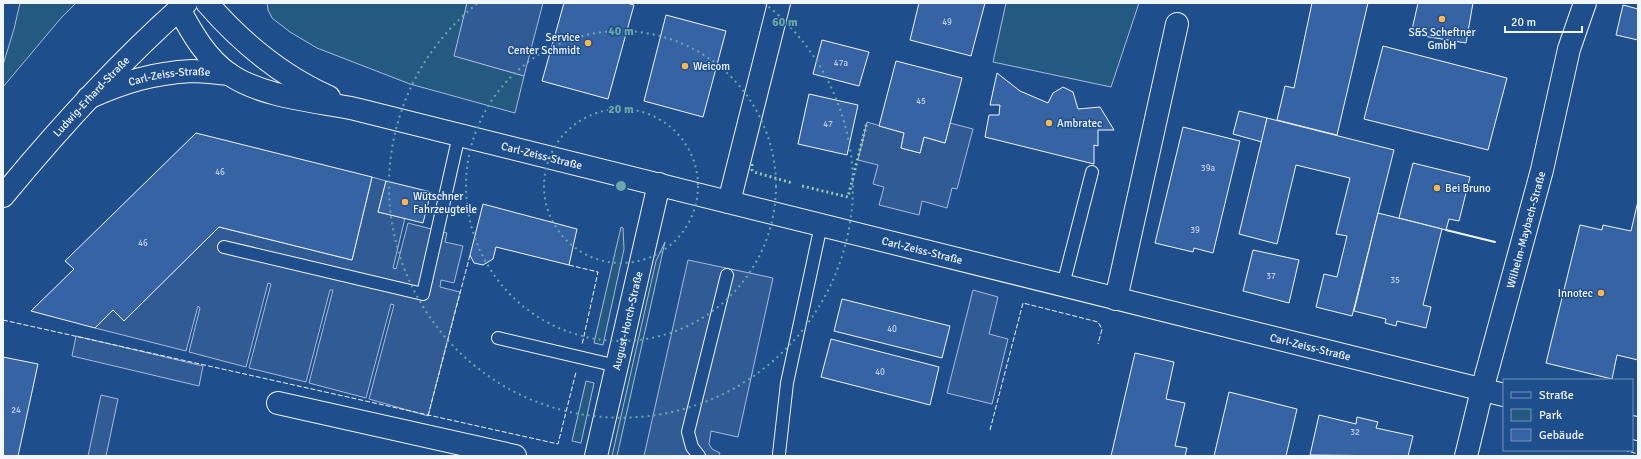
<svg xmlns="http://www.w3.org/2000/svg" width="1641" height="459" font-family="Signika,sans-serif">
<rect width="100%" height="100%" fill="#1f4e8c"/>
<g fill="#245a82" stroke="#a8bbd7">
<path d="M20,3H76L61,18L3,87V65L14,29Z"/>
<path d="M267,3H467L455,56L524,76L515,113L410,84L317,48L290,32L272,18L268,10Z"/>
<path d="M1006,3H1139L1111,87L993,62Z"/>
<path d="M621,227L623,228L624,249L603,345L594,343Z"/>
<path d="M665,242L617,456H612L656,261Z"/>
<path d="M586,381L594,383L581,443L572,441Z"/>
</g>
<g fill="#305b95" stroke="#a8bbd7">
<path d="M467,3H543L524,76L454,56Z"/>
<path d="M867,122L904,133L901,148L920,153L924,137L945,143L950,123L973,129L957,189L952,188L947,208L922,201L919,215L879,205L884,187L873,184L878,165L858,160Z"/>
<path d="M372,177L386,181L378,212L405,218L393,268L396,269L408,223L447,233L445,242L463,246L454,283L441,280L440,287L460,292L428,416L369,399L394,305L391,304L366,398L309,383L333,290H330L306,382L249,368L271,284L268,283L246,367L189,352L200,308L198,306L186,351L95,328L113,310L124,320L219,227L352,260Z"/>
<path d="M688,260L773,278L738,437L711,431L709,444L712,449L720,453L719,456H644Z"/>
<path d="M973,290L998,297L989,334L1008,339L992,404L947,393Z"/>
<path d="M76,336L203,366L199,386L72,356Z"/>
<path d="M101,395L118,399L106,456H88Z"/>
</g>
<g fill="#3563a3" stroke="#f2f6ff">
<path d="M564,3H627L634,5L608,99L542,81Z"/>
<path d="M919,3H985L971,56L910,40Z"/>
<path d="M1312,3H1368L1337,135L1277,120L1285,86L1294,88Z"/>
<path d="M1418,3H1473L1466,43L1411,34Z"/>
<path d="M1623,5L1638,9V40L1616,35Z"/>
<path d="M666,15L726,31L703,117L644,101Z"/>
<path d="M822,40L869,52L859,86L813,74Z"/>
<path d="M1383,46L1507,78L1488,150L1364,119Z"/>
<path d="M896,61L962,78L945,143L924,137L920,153L901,148L904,133L879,126Z"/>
<path d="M997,73L1020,91L1048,103L1053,93L1063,87L1073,92L1078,109L1100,107L1114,130H1098V146L1094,145V164L985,137L989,115H999L1000,105H990Z"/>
<path d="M809,94L858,105L847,155L798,144Z"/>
<path d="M1239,111L1267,118L1262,142L1233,134Z"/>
<path d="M1267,118L1394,150L1352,316L1316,307L1324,274L1337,277L1347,236L1336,234L1350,178L1296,165L1277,244L1239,234Z"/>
<path d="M1183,127L1240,141L1213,253L1194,248L1193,252L1155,243Z"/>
<path d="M196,133L372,177L352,260L219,227L124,321L113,310L95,328L31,311L74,269L65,261Z"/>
<path d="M1413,163L1470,177L1459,221L1449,219L1446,230L1399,218Z"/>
<path d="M386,181L431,192L423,223L378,212Z"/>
<path d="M1638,201V360L1617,355L1612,379L1546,363L1580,225L1602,230L1603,225L1631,231Z"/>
<path d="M483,204L577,229L569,265L496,247L493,259L483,265L474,263L470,255Z"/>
<path d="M1378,213L1442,229L1423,305L1431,307L1426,328L1397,321L1396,326L1385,323L1386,319L1354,311Z"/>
<path d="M1253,250L1299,260L1289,303L1243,291Z"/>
<path d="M842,299L950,326L942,358L834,331Z"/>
<path d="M831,339L939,367L930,405L821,377Z"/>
<path d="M1135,353L1174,362L1166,399L1185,403L1175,446L1187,448L1185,456H1111Z"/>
<path d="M3,357L38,364L18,456H3Z"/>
<path d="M1229,392L1297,409L1286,456H1214Z"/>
<path d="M1319,415L1356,424L1357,417L1378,422L1376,428L1413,436L1408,456L1310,455Z"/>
</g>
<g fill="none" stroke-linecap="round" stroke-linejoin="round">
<defs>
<g id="service">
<path d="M224,247L423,294L459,135"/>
<path d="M1063,285L1092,172"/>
<path d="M498,338L617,366"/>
<path d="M779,454L787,383L821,225"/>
<path d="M699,456L692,447L688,432L727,275"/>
</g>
<g id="minor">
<path d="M207,3C240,41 282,76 329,97"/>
<path id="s1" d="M179,9C192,33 206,58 229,74C262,97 316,101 355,109L1504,395"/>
<path id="s2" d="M88,98C124,82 153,73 192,71C204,71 217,73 229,74"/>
<path d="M729,202L779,3"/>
<path d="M1116,299L1177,24"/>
<path d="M278,403L515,456"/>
<path d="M1632,427L1638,429"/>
<path id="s3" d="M596,456L659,184"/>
<path id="s4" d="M1466,456L1482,390L1542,170L1569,49L1585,3"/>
</g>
<g id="secondary">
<path id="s5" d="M3,196C60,127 119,62 186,3"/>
</g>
</defs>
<use href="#service" stroke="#f2f6ff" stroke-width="14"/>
<use href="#minor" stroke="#f2f6ff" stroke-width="24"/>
<use href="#secondary" stroke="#f2f6ff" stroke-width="24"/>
<use href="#service" stroke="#1f4e8c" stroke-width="12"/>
<use href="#minor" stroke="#1f4e8c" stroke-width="22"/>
<use href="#secondary" stroke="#1f4e8c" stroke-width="22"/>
<g stroke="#97c8a6" stroke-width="3" stroke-dasharray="2 3" stroke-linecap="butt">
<path d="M752,164V170L754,172L792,183"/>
<path d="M802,186L848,197L867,122"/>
</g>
<g stroke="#f2f6ff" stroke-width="1" stroke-dasharray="5 2" stroke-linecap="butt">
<path d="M569,265L598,272L582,345"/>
<path d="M3,320L558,444L576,372"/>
<path d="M428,416L470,255"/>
<path d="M990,430L1023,303L1098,322L1102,329L1098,344"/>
<path d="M1624,450L1638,454"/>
</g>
<path stroke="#f2f6ff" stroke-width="2" d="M1446,230L1495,242"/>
</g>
<g fill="none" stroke="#6aa9a8" stroke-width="2" stroke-dasharray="2 4">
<circle cx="621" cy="186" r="77"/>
<circle cx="621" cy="186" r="155"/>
<path d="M764 3A232 232 0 1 1 478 3"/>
</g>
<g fill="#ffb74d" stroke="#1f4e8c" stroke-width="1.5">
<circle cx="1442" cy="19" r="4"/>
<circle cx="588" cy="43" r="4"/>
<circle cx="685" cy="66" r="4"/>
<circle cx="1049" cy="123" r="4"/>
<circle cx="1437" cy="188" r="4"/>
<circle cx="405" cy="202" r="4"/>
<circle cx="1601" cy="293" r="4"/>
</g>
<g text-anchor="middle" stroke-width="3" stroke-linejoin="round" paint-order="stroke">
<g font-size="9" fill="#c3d1e8">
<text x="947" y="25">49</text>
<text x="841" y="66">47a</text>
<text x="921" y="104">45</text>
<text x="828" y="127">47</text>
<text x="1208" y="171">39a</text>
<text x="220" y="175">46</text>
<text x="1195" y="233">39</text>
<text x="143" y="246">46</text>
<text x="1271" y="279">37</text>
<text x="1395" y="283">35</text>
<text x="892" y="332">40</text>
<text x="880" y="375">40</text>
<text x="16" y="413">24</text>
<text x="1355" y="435">32</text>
</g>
<g font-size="11" fill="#f2f6ff" stroke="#1f4e8c" text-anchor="start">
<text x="1442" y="36" text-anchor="middle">S&amp;S Scheftner<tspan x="1442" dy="13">GmbH</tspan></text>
<text x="580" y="41" text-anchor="end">Service<tspan x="580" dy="13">Center Schmidt</tspan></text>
<text x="693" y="70">Weicom</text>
<text x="1057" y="127">Ambratec</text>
<text x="1445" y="192">Bei Bruno</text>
<text x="413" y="200">Wütschner<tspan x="413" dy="13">Fahrzeugteile</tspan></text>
<text x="1593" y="297" text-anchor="end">Innotec</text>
</g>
<g font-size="11" fill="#f2f6ff" stroke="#1f4e8c">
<text dy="4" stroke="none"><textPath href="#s2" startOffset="85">Carl-Zeiss-Straße</textPath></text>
<text dy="4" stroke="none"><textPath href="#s5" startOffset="133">Ludwig-Erhard-Straße</textPath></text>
<text dy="4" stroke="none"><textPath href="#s1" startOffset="407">Carl-Zeiss-Straße</textPath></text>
<text dy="4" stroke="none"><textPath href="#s4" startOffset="234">Wilhelm-Maybach-Straße</textPath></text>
<text dy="4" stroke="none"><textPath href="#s1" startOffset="799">Carl-Zeiss-Straße</textPath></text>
<text dy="4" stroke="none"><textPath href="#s3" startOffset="139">August-Horch-Straße</textPath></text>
<text dy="4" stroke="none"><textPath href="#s1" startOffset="1199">Carl-Zeiss-Straße</textPath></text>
</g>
</g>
<circle cx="621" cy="186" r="6" fill="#6aa9a8" stroke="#1f4e8c" stroke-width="2"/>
<g font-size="12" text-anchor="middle" font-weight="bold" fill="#6aa9a8" stroke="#1f4e8c" stroke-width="3" stroke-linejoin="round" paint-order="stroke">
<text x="785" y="26">60 m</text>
<text x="621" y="35">40 m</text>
<text x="621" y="113">20 m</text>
</g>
<rect width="1641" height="459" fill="none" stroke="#f2f6ff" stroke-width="8"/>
<rect x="1503" y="379" width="130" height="72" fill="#1f4e8c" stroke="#7391ba"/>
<rect x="1511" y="392" width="20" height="6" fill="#1f4e8c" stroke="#7391ba"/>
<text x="1539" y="399" font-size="12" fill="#f2f6ff">Straße</text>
<rect x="1511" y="409" width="20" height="12" fill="#245a82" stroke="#7391ba"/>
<text x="1539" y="419" font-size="12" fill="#f2f6ff">Park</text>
<rect x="1511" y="429" width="20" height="12" fill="#3563a3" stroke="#7391ba"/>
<text x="1539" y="439" font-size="12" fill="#f2f6ff">Gebäude</text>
<path d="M1505 26v6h77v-6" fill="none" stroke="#f2f6ff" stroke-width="2"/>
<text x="1511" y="26" font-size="12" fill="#f2f6ff" stroke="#1f4e8c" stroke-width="3" paint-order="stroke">20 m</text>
</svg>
